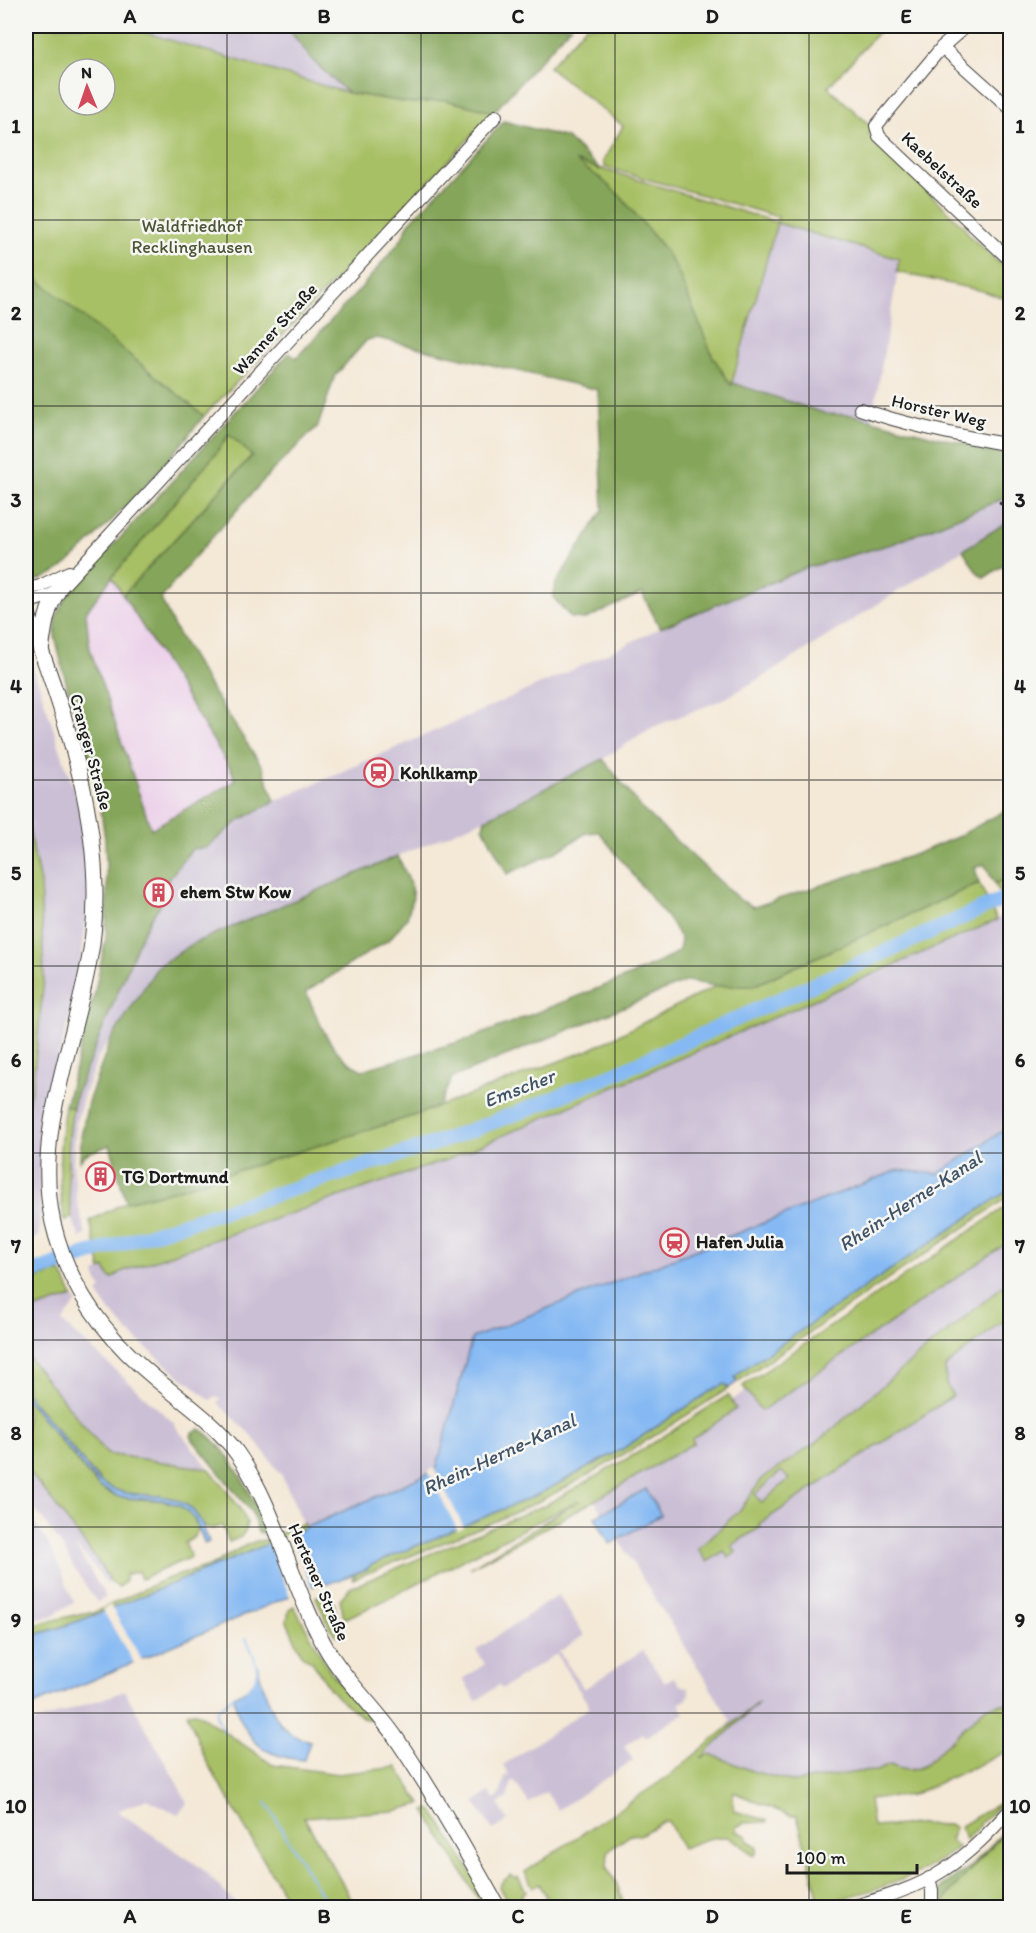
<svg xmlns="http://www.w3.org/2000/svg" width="1036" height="1933" font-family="Itim,sans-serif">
<rect width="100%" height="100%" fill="#f6f6f2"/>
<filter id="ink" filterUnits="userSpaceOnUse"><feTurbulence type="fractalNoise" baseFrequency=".0167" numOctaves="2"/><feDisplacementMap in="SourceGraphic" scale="12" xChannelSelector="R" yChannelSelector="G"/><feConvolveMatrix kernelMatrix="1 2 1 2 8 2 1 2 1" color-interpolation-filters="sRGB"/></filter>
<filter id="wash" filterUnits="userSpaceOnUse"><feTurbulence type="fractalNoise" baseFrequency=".008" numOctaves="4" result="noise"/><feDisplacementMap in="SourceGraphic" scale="24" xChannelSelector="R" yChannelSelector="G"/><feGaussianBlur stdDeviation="1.35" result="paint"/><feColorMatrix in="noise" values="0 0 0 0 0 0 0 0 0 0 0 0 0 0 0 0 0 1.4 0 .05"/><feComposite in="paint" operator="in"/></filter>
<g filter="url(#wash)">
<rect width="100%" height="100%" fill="#f4e8d6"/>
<path fill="#ecd1ea" d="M112,577L232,771L235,781L151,829L90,649L86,612Z"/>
<g fill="#cbbfd5">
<path d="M123,26H286L312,60L348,93Z"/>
<path d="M777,223L900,259L872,421L848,414H827L733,383Z"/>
<path d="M1010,496V520L771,672L724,699L653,727L603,759L485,819L194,943L158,966L98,1057L83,1097L76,1123L73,1164L77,1203L86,1235L80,1238L72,1218L67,1180L68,1133L76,1094L139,941L151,918L163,901L164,885L192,849L206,848L240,820L275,801L566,673L660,628L806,568L895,543Z"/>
<path d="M26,646L86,827L88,902L79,983L43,1113L39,1237L26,1241V1111L33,1081L44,979L40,883L26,816Z"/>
<path d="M1010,913V1126L938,1174L897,1170L472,1338L436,1470L306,1529L281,1474L251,1435L217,1402L221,1399L215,1397L210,1400L189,1382L183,1379L128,1332L107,1307L98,1294L102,1288L98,1283L95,1273L105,1268L110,1278H113L123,1271L449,1159Z"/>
<path d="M1010,1216V1749L987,1761L912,1795L869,1799L791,1816L733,1792L689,1782L731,1721L590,1494Z"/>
<path d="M73,1297L77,1302L62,1322L176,1425L175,1426L210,1469L107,1454L28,1358L26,1359V1312Z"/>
<path d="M26,1470L40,1485L97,1560L110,1581L107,1585L94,1566L74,1544L106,1597L97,1602L77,1573L60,1543L40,1516L26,1501Z"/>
<path d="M26,1510L49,1545L60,1567L74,1603L59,1610L56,1615L26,1622Z"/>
<path d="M558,1595L584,1635L559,1652L584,1689L643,1650L664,1682L674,1677L680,1685L688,1688L689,1693L687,1699L679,1704L685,1713L646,1737L643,1733L624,1746L633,1760L558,1810L546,1792L529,1803L514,1781L512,1782L507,1798L498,1804L508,1820L493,1830L475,1802L489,1792L494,1799L500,1795L505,1777L509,1775L503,1765L590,1707L556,1654L502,1689L499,1685L476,1701L463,1679L485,1664L476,1650Z"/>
<path d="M125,1691L188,1803L178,1814L147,1799L117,1811L200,1867L239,1907H26V1725Z"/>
</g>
<g fill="#a7c065" stroke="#626e40" stroke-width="1.5" fill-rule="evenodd">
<path d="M26,26H123L348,93L411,103L445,100L494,112L357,258L204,416L26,270ZM69,69H105V105H69Z"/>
<path d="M586,26H884L828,87L872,127L869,134L964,227L970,236L1010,273V300L982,291L897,272L899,259L777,223L731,386L713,357L665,250L620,196L600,178L573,160L776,222L778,217L605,167L603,161L623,126L549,67Z"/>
<path d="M229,434L252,455L123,595L112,577L217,452Z"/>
<path d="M26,816L40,883L44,979L33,1081L26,1111Z"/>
<path d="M1010,877V913L1009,914L995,884Z"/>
<path d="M979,883L997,920L449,1159L123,1271L113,1278H110L105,1268L101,1270L90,1221L126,1202L172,1191L413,1116L589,1050L716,986H753Z"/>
<path d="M65,1106L73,1108C66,1146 66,1180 72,1218L64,1220C58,1179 58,1147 65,1106Z"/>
<path d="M1010,1189V1196L737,1382L735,1377L741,1371Z"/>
<path d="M1010,1204V1241L761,1411L743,1386Z"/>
<path d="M61,1271L73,1297L26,1312V1282Z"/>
<path d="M1010,1280V1315L945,1367L946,1384L953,1396L759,1524L761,1527L732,1545L736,1552L729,1558L724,1551L707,1562L698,1549L740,1510L762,1479L820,1440L897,1373ZM781,1471L789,1479L762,1503L755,1494Z"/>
<path d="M28,1357L107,1454L210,1469L239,1507L247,1522L245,1531L241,1537L229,1542L222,1525L213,1529L203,1526C181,1478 136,1508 101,1482L26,1393V1359Z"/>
<path d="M724,1384L729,1388C662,1431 595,1475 523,1509C467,1534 410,1556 353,1579V1575L367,1569L370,1565L539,1494L624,1448L717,1386Z"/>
<path d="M728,1395L736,1409L692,1439L694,1443L578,1510L470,1568L580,1500L375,1605L344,1619L340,1599L350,1588L547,1504L639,1452Z"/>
<path d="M26,1398C41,1418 57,1437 73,1456C83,1469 94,1485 109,1493C141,1508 180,1486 199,1528L193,1538L185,1543L191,1557L141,1579L138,1571L125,1575V1582L119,1587L110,1581L97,1560L40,1485L26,1470Z"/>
<path d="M304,1523L306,1529C255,1551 204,1571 152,1592C110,1609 69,1627 26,1637V1627L83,1613H93L163,1580L212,1565L242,1547L256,1541L267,1540Z"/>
<path d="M318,1596H327L333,1600L343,1637L335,1634L330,1628L316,1597Z"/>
<path d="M294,1606L329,1669L347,1692L371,1717V1719H365L339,1699L330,1689L313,1663L302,1655L287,1622L289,1609Z"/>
<path d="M759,1702L701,1758L710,1754L752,1771L794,1782L858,1772L876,1771L890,1765C903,1771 912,1772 925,1765L986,1707L1010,1703V1749L987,1761L912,1795L869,1799L873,1827L918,1824L951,1825L955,1828L950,1840L958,1847C919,1880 868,1892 820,1904L797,1816H791L733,1792L734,1811L767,1820V1822L744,1823L736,1827V1831L747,1836L748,1841L757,1846V1852L754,1856C746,1849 735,1838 725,1837C710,1836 694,1844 682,1848L668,1821L662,1822L640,1835L632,1834L608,1851L607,1868L616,1882L625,1907H552L549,1901L543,1904L541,1901L547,1897L539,1884L533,1887L525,1872L670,1775Z"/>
<path d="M196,1712L273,1765L338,1774L397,1767L421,1804L394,1811L304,1817L356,1907H291L205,1759L187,1713Z"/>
<path d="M1002,1801L1003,1802L983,1821H982L979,1824L980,1825L965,1840L961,1826Z"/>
<path d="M429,1809L433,1811L485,1894L483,1907L425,1811Z"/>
<path d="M1010,1826V1907L942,1908L948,1895Z"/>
<path d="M511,1875L515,1878L518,1877L526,1891L521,1895L528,1907H511L499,1888L502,1882Z"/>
</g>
<g fill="#85a65a" stroke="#50613b" stroke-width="1.5" fill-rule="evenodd">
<path d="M286,26H571L494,112L445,100L411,103L348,93L312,60Z"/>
<path d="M504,121L567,138L601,170L575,161L600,178L620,196L665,250L678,272L713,357L731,385L733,383L827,414L854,415L941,438L1010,453V496L895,543L806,568L660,628L642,593L586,619L571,618L553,597L556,583L603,510L598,390L377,338L367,340L335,376L318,426L273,470L191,561L161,599L174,627L213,692L262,766L275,801L240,820L206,848L192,849L164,885L163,901L151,918L139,941L76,1094L73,1108L65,1106L94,996L106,938L107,893L105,839L98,792L84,740L69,694L55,637L56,617L67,596L289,353L296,358L361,288L401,240L409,223ZM229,434L252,456L123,595L232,771L235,781L151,829L90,649L86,612L112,577L217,452Z"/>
<path d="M26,270L204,416C173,456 139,494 103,529C89,543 75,558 59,570C50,576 40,580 29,582L26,575Z"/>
<path d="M1010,520V561L984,578L976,571L963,550Z"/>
<path d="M603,759L643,810L740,900L754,907L913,855L957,837L1010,808V877L995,884L984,864L975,868L979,883L753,986H716L687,981L452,1078L439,1106L413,1116L172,1191L126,1202L110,1145L86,1154L80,1161L81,1137L88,1102L111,1039L158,966L194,943L398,856L410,883L413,897L407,918L390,939L306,992C319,1022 330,1055 362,1070L469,1039L629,976L668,958L679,950L681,940L672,924L599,832L586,833L558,851L507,874L483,827L485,819Z"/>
<path d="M200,1429C227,1445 251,1493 263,1522L260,1523L265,1534L258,1532L252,1513L193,1440L191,1436L193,1432Z"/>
<path d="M1010,1825L949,1894L942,1907H940V1891L943,1885L969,1868Z"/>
</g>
<g fill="#86b9f3" stroke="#516a88" stroke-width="1.5">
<path d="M1010,1126V1189L741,1371L735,1377L737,1382L729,1388L724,1384L718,1388L717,1387L624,1448L539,1494L371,1565L367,1569L327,1584L323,1582L26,1708V1637C74,1626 121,1604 167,1586C258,1549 347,1510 436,1470L472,1338L898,1170L938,1174Z"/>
<path d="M26,1393L97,1479C130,1509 173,1480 198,1517C203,1524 206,1534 209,1542L205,1544L194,1518L179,1505L162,1500L119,1497L100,1487L26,1398Z"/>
<path d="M646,1489L661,1515L610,1544L595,1517Z"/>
<path d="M257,1664C262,1685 272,1717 288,1732C294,1737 302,1739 310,1741L304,1760C293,1759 282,1757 272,1753C251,1745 236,1717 234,1696C251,1689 258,1683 257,1664Z"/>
</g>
<g fill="#f4e8d6">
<path d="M434,1468L464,1528L458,1531L428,1471Z"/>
<path d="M290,1533L313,1590L291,1599L268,1542Z"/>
<path d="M110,1605L143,1662L135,1665L102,1609Z"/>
</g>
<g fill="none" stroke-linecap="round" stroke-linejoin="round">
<g stroke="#86b9f3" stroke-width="2">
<path d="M245,1692C266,1675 255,1659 246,1638"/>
<path d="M224,1731L217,1718V1710L234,1696"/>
<path d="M266,1802L329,1908"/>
</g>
<path stroke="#86b9f3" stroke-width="15" d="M26,1274L439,1142L520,1112L612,1075L1010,896"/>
</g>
</g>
<g filter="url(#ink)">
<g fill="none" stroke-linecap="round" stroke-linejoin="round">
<defs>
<g id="minor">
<path d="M966,26L942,47L876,126L879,136L1010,260"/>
<path d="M942,47L1010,108"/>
<path d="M860,409C910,426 959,436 1010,445"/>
<path d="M26,589L40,586L69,572"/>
<path d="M26,603L48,596L58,591L496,116"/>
<path d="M929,1878L932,1890V1908"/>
<path d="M848,1908C882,1898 915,1889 944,1870C970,1853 990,1832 1010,1810"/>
</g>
<g id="major">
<path d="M26,609C65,716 107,827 92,943C79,1037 32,1127 53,1223C68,1287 106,1338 156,1379C184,1402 215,1423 237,1453C278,1511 290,1584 325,1646C344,1680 374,1706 396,1738C433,1792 466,1851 498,1908"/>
<path d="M41,651C44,630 46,609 58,591"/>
</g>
</defs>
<use href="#minor" stroke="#3c3b38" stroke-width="14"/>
<use href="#major" stroke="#3c3b38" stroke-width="17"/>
<use href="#minor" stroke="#fff" stroke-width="12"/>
<use href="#major" stroke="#fff" stroke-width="15"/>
<defs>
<path id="rail" d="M1001,503L1010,498"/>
</defs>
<use href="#rail" stroke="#1c1c1c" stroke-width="4.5"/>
<use href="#rail" stroke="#f6f6f2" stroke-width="2" stroke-dasharray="7" stroke-linecap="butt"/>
</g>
</g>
<path fill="none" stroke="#1c1c1c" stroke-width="1.5" stroke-opacity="0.55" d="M227,26V1908M421,26V1908M615,26V1908M809,26V1908M26,220H1010M26,406H1010M26,593H1010M26,780H1010M26,966H1010M26,1153H1010M26,1340H1010M26,1527H1010M26,1713H1010"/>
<defs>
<symbol id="station-ring" viewBox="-11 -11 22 22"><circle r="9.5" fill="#f6f6f2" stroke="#d1495b" stroke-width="1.5"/><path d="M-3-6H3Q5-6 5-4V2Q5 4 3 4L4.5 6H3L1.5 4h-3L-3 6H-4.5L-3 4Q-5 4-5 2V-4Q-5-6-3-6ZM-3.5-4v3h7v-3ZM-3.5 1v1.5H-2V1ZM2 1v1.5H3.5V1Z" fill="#d1495b"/></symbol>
<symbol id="building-ring" viewBox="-11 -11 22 22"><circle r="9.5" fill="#f6f6f2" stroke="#d1495b" stroke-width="1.5"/><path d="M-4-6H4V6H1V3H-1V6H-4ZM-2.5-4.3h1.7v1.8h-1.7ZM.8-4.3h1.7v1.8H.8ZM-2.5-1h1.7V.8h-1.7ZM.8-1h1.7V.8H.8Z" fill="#d1495b"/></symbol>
</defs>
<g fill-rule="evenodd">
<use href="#station-ring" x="362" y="756" width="33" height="33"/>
<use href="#building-ring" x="142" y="876" width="33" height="33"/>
<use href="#building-ring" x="84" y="1160" width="33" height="33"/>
<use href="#station-ring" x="658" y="1226" width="33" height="33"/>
</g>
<g text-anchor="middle" stroke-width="5" stroke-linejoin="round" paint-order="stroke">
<g font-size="18" fill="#1c1c1c" stroke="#f6f6f2">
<text transform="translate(942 170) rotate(43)" y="6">Kaebelstraße</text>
<text transform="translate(275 329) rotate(-48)" y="6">Wanner Straße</text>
<text transform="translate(939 411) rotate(13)" y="6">Horster Weg</text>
<text transform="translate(91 752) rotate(75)" y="6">Cranger Straße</text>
<text transform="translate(319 1582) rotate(66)" y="6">Hertener Straße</text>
</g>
<g font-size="18" fill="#4d5536" stroke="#f6f6f2">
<text x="192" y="232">Waldfriedhof<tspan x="192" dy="21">Recklinghausen</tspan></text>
</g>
<g font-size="18" font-weight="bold" fill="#1c1c1c" stroke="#f6f6f2" text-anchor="start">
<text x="400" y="779">Kohlkamp</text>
<text x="180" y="898">ehem Stw Kow</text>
<text x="122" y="1183">TG Dortmund</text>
<text x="696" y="1248">Hafen Julia</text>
</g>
<g font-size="20" font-style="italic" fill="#415367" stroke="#f6f6f2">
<text transform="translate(519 1088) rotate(-21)" y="7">Emscher</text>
<text transform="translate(910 1201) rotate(-33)" y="7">Rhein-Herne-Kanal</text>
<text transform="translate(499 1454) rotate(-25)" y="7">Rhein-Herne-Kanal</text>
</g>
</g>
<rect width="1036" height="1933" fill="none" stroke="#f6f6f2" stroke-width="66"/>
<g transform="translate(87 87) rotate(358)"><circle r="28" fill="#f6f6f2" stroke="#9f9f9c" stroke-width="1.5"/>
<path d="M0-4.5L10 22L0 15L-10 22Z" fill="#d1495b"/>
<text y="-9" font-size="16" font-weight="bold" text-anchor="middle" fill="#1c1c1c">N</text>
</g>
<path d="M787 1864v9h130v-9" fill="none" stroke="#1c1c1c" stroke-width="3"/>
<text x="796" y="1864" font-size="18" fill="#1c1c1c" stroke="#f6f6f2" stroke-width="4.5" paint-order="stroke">100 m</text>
<rect x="33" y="33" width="970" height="1867" fill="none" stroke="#1c1c1c" stroke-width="2"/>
<g font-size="20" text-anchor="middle" font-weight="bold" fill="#1c1c1c">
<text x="130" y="23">A</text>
<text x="324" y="23">B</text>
<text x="518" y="23">C</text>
<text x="712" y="23">D</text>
<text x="906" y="23">E</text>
<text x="16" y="133">1</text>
<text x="1020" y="133">1</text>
<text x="16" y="320">2</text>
<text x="1020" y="320">2</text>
<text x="16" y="507">3</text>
<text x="1020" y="507">3</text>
<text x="16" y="693">4</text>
<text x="1020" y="693">4</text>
<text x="16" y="880">5</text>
<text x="1020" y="880">5</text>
<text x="16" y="1067">6</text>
<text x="1020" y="1067">6</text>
<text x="16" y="1253">7</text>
<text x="1020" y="1253">7</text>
<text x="16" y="1440">8</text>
<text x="1020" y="1440">8</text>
<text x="16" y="1627">9</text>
<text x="1020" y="1627">9</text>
<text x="16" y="1813">10</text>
<text x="1020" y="1813">10</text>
<text x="130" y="1923">A</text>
<text x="324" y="1923">B</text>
<text x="518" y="1923">C</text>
<text x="712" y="1923">D</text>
<text x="906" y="1923">E</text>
</g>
</svg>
